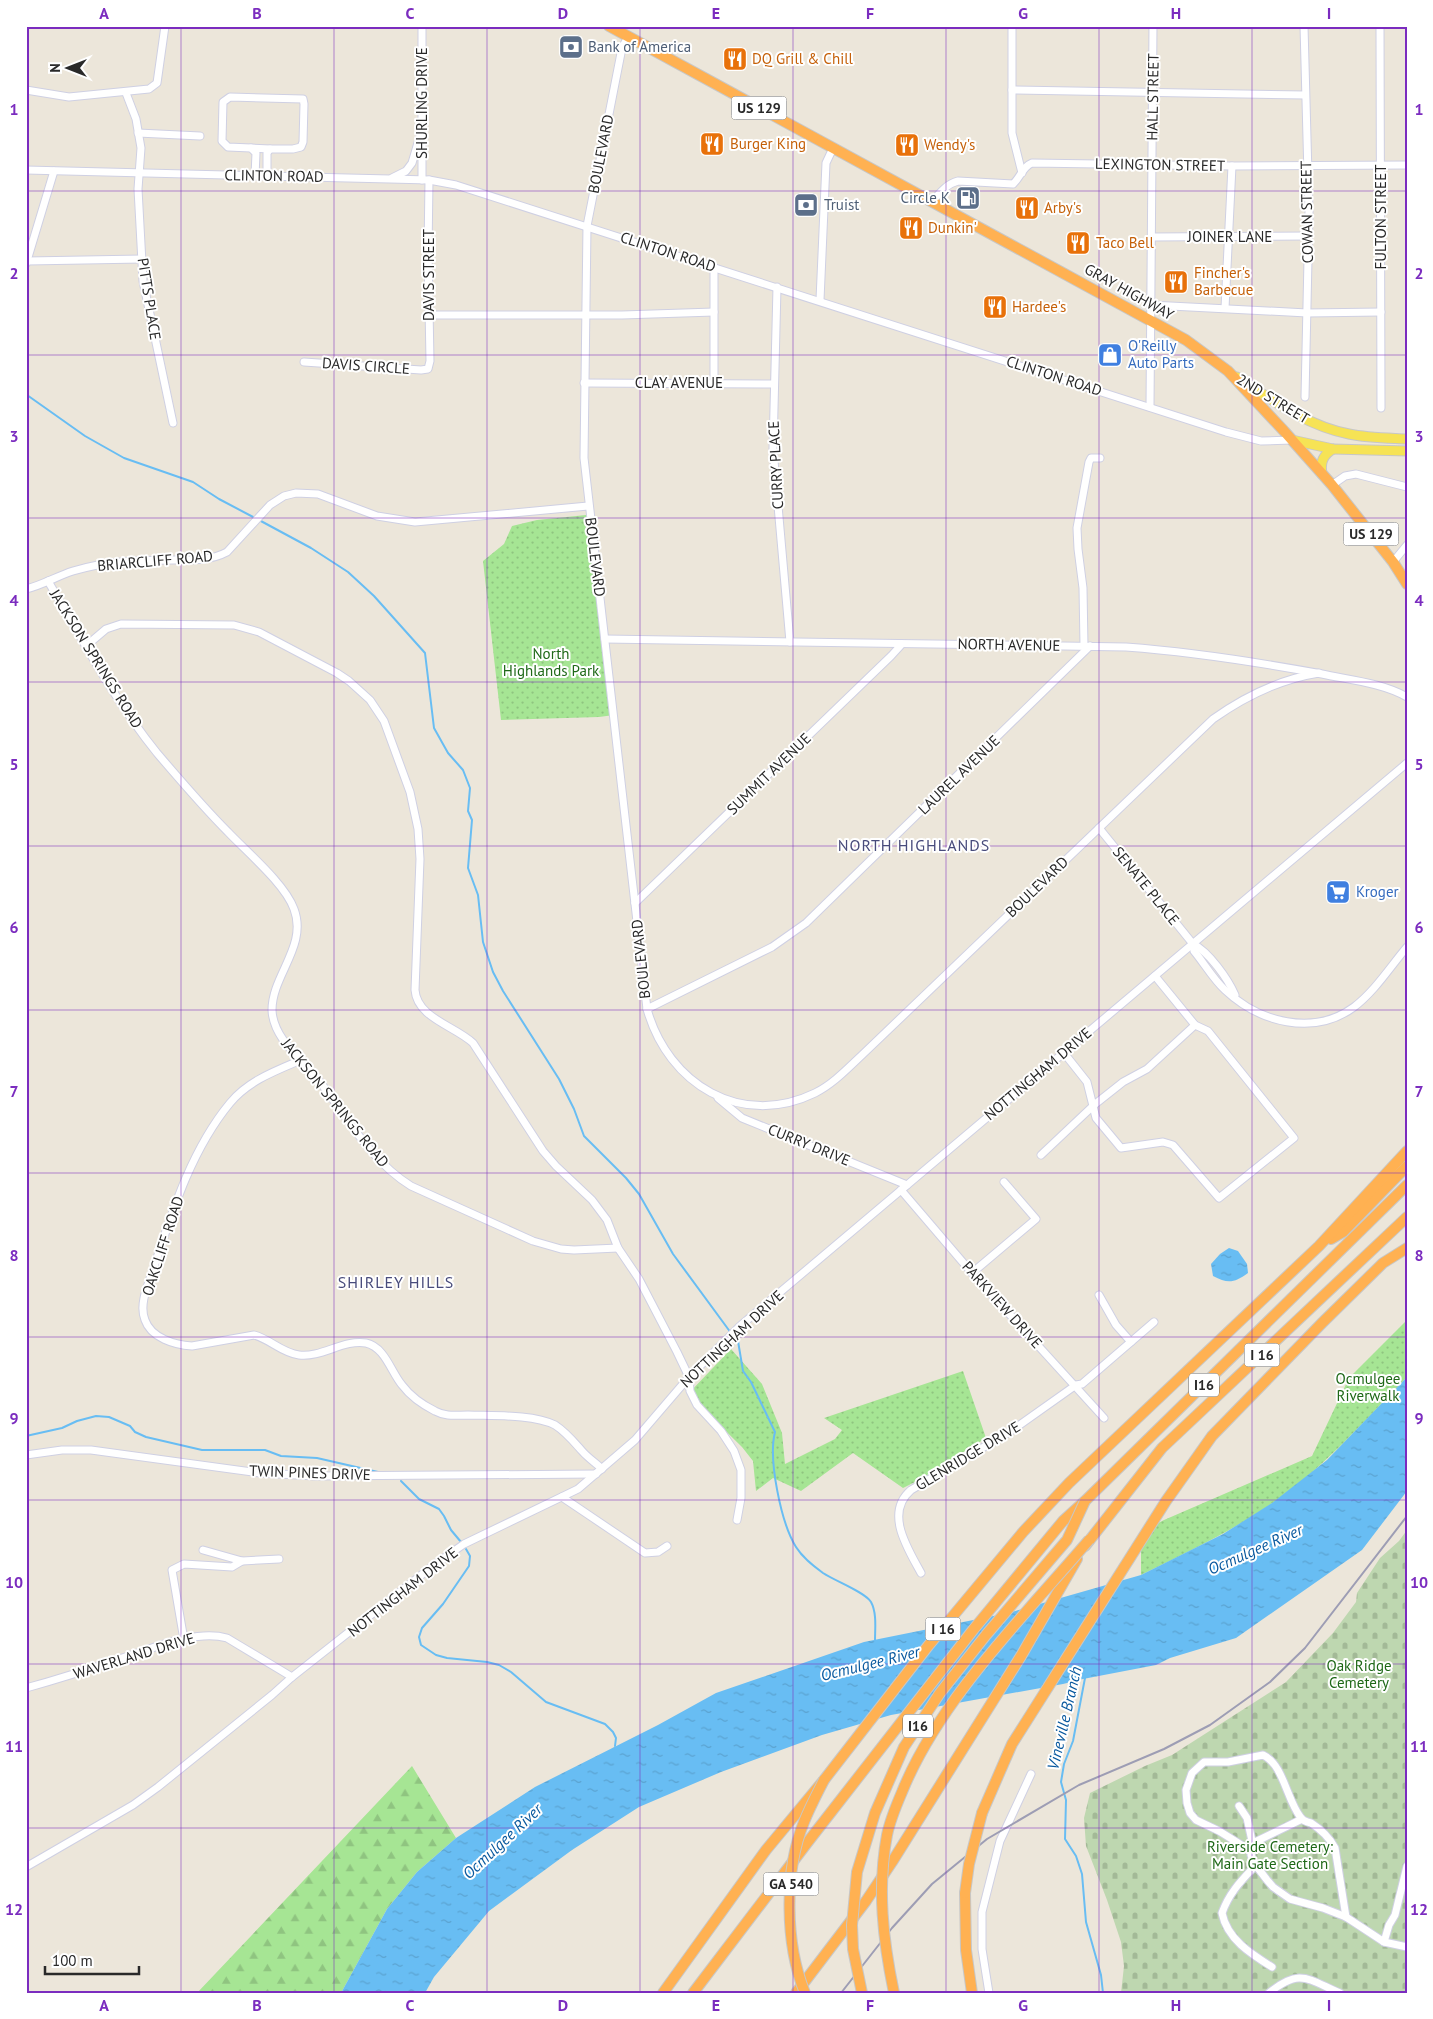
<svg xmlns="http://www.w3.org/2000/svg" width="1433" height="2019" font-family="'PT Sans',sans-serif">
<defs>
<pattern id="forest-firs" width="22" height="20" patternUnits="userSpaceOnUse" patternTransform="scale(1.25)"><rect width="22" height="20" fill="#a6e594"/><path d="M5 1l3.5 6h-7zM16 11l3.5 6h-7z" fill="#8fc480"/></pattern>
<pattern id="cemetery-stones" width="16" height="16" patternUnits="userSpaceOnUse" patternTransform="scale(1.25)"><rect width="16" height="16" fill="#bed7b0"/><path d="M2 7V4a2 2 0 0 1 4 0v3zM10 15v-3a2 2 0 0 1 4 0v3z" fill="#a3b997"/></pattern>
<pattern id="park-dots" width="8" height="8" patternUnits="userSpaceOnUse" patternTransform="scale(1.25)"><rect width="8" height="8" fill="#a6e594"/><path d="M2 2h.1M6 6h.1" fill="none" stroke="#8fc480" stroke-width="1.8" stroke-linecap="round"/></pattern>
<pattern id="water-ripples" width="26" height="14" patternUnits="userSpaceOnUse" patternTransform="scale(1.25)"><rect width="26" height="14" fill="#68bdf3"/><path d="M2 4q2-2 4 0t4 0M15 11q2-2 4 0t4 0" fill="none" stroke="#5aa2d0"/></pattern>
</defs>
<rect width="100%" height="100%" fill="#ece6da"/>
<path fill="url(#forest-firs)" d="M412,1766L456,1838L417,1872L387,1909L341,1993H197Z"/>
<path fill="url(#cemetery-stones)" d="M1407,1530V1993H1121L1124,1966L1121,1942L1107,1900L1086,1846L1084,1818L1090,1793L1145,1766L1172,1755L1286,1682L1333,1633L1356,1602L1357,1593L1380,1558L1399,1541Z"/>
<g fill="url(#park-dots)">
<path d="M586,515L614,715L599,717L501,720L483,561L504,544L512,526L537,520Z"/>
<path d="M1407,1320V1377C1364,1421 1323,1469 1271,1504C1230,1532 1186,1553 1141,1575V1532L1164,1520L1312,1456L1349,1378Z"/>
<path d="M731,1349L762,1384L782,1433L785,1464L835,1439L842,1430L824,1418L963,1371L986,1438L919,1480L903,1488L853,1453L801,1491L773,1478L756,1491L753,1461L742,1447L688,1394Z"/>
</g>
<g fill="url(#water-ripples)">
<path d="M1229,1248L1238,1251L1247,1264L1248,1273C1234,1283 1228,1284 1213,1276L1211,1264L1220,1254Z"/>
<path d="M1407,1377V1491L1362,1550L1236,1638L1170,1658L1156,1665L1083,1679L1063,1684L891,1715L822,1735L721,1772L639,1807L572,1850L489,1911L434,1977L425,1993H341L387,1909L417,1872L456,1838L535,1787L658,1725L716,1693L864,1642L1008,1613L1141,1575L1223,1534L1272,1503L1327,1460Z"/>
</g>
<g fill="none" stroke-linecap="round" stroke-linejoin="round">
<g stroke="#68bdf3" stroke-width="2">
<path d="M27,395L85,436L124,458L193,482L219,499L255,518"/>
<path d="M259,520L311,548L348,572L374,596L425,653L434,728L448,753L463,770L470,788L468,811L472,820L468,868L478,895L483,942L493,972L503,991L559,1079L574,1109L584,1136L626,1178L639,1194L673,1254L731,1333"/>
<path d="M734,1336L738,1341L743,1371L751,1382L775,1432C768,1459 781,1523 796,1547C803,1558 812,1565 823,1573C835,1581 865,1592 871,1602C877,1613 875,1629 875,1640"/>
<path d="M26,1436L62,1428L77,1421L96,1416L109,1417L130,1426L135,1432L146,1437L202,1450H265L281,1456L317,1458L378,1472"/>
<path d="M401,1481L419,1499L439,1509L444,1516L451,1530L461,1542"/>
<path d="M466,1549L470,1556L469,1566L443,1604L422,1628L419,1637L421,1645L436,1655L447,1658L487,1662L499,1665L511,1672L546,1702L605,1724L613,1732L616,1738L615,1746"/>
<path d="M1085,1678L1073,1741L1064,1764L1061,1782L1066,1800L1065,1839L1076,1856L1082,1874L1086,1922L1101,1975L1103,1993"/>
</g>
<defs>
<g id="minor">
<path d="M422,26V180"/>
<path d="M1012,26V133L1022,173"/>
<path d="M1304,26L1309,213L1305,397"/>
<path d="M1380,26L1381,408"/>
<path d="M628,37L622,48L587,226L584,458L647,1009C668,1084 741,1129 815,1093C833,1084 847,1069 862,1055L1213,719C1244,697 1281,679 1319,673"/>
<path d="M26,90L69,97L149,89L157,83L165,26"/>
<path d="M1012,90L1305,95"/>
<path d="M126,93L136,119L141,148L138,189L143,281L173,423"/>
<path d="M138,133L200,136"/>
<path d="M251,148L270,149"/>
<path d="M26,170L390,179L429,180L456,185L1226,432L1261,441L1292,440"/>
<path d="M255,176L256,153L251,148L228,147L222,141L223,102L230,97L303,99L304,104L303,142L301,147L293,149H270L267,153V176"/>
<path d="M392,178L406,171L412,163L420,136"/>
<path d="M932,202C939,194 946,184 958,181L1013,184C1021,177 1022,167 1032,163L1232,166L1407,165"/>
<path d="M1152,237L1308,236"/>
<path d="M27,261L142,259"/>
<path d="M26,264L54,171"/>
<path d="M777,287L773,449L790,642"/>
<path d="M820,300L826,163L833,148"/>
<path d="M1151,305L1307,313L1381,312"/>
<path d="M1225,308L1232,166"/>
<path d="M429,315H622L714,312"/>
<path d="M304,362L421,370L428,369L430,361L428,253L429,180"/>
<path d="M584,383L774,384"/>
<path d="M714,384V267"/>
<path d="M1150,407L1153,26"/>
<path d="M1332,485L1345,476L1356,474L1407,487"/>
<path d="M1393,562L1407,545"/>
<path d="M48,581C82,639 114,700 157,753C180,780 203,807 228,832C247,852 285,884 294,909C308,946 272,975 272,1010C273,1038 301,1059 317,1078C347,1116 369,1160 411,1186L533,1241L561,1249L574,1250L618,1248"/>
<path d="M26,589C43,585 57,576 73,571C106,561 140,560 174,560C192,560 210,561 227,552L270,505L284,496L296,493L318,494L377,516L415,522L588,506"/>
<path d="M605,639L1126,647C1193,652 1257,662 1322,674C1350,680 1382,683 1407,697"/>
<path d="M86,646L106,629L121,624L234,625L259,632L337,673L349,681L370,700L384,721L410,792L418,829L420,859L415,990C417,1018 455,1026 473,1043L543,1151L556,1166L592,1200L607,1220L618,1248L639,1279L677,1352L689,1377L690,1391L697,1405L721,1431L734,1451L741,1470V1498L737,1520"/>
<path d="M1084,646L1083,588L1078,549L1077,528L1089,462L1091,458H1100"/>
<path d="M1099,828L1193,944C1209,952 1228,979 1235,995"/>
<path d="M635,903L891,656L902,644"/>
<path d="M1193,944L1194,951C1204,963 1213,979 1225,990C1259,1022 1313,1037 1354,1007C1375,991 1390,967 1407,947"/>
<path d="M647,1009L772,947L806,923L1090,646"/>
<path d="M1064,1053L1087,1082L1096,1118L1121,1148L1163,1142L1173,1145L1219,1198L1294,1138L1208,1031L1195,1025L1155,976"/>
<path d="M301,1060C275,1071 248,1081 230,1103C192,1149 173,1209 155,1264C150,1281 138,1303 145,1320C151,1338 175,1345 192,1346L254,1335C270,1339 282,1353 299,1355C321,1358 344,1339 366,1343C385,1347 391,1372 402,1385C411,1397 421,1404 435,1411C446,1417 456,1415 468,1415C492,1416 533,1414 555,1425C566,1432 574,1442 582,1451C588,1458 596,1463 602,1469"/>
<path d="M718,1098L742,1118L907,1185"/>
<path d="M1041,1155L1094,1105L1123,1082L1147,1069L1195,1025"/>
<path d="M901,1190L972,1273L1104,1418"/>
<path d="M972,1273L1036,1219L1004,1182"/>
<path d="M1099,1295L1116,1325L1131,1342"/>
<path d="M26,1455L62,1450H91L260,1473L315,1476L596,1474"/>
<path d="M562,1497L645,1553L658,1552L667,1546"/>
<path d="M203,1550L242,1561"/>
<path d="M921,1573C908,1549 884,1513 911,1490L1011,1431L1076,1385L1082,1384L1154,1322"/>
<path d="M184,1640L172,1570L184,1564L232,1567L242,1561L279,1559"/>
<path d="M26,1688C59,1679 90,1669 122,1658C152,1649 195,1629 227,1638L292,1677"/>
<path d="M1239,1806L1247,1818L1252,1841L1254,1844"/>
<path d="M1302,1819L1255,1842L1251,1855L1254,1863L1267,1880L1273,1887L1290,1899L1323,1908L1346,1917L1384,1942L1407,1947"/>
<path d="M1251,1851L1219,1831L1196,1820L1190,1813L1187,1803L1186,1790L1192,1773L1204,1762H1228L1263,1755C1284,1765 1286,1799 1301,1818C1303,1821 1307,1822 1311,1823C1322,1830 1329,1837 1335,1848L1346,1917"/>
<path d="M1255,1866C1241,1881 1229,1893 1222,1913C1227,1939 1251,1954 1272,1967"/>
<path d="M26,1867L133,1805L158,1787L272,1695L292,1677L434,1565L464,1544L578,1489L635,1440L689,1377L740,1326L1407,763"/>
<path d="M1384,1942L1389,1925L1395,1915L1407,1866"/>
<path d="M989,1993L982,1949V1912L1000,1841L1031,1774"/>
<path d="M1269,1993C1300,1968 1307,1979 1340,1993"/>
</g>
<g id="major">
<path d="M1237,377C1272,400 1307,426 1349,434C1368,438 1387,438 1407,439"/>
<path d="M1292,440L1333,449L1407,451"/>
<path d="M1322,474C1320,462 1323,455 1333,449"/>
</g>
<g id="highway">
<path d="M609,26L1186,340L1228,371L1284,431L1332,485L1393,562L1407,584"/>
<path d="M1331,1239L1343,1232L1407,1166"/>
<path d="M1085,1546L1162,1448L1407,1217"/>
<path d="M982,1813L1012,1744L1166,1501L1212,1436L1322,1323L1383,1263L1407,1248"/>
<path d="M965,1893L966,1950L972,1993"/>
<path d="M663,1993L766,1850L824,1780L928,1646L1023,1532L1069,1483L1319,1246L1407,1151"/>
<path d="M693,1993L807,1843L973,1630L1063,1521L1085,1501L1407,1185"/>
<path d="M796,1993L866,1901L892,1862L1021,1656L1077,1559"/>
</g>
</defs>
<use href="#minor" stroke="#cfd0e3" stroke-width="9"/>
<use href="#major" stroke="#c7c7c7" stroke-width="11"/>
<use href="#highway" stroke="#c7c7c7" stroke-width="12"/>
<use href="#minor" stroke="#fff" stroke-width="7"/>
<use href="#major" stroke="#f6e355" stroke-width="9"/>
<use href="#highway" stroke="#ffb152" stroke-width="10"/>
<path stroke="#9d9db4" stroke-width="2" d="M841,1993L892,1928L932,1884L987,1839L1079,1785L1164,1749L1210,1725L1270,1682L1305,1648L1407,1516"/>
<defs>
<g id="highway-bridge">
<path d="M965,1893L969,1864L982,1813"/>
<path d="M805,1993C785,1944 784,1871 804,1822C810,1807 817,1794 824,1780"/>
<path d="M862,1993L853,1949L852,1925L857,1872L875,1813L904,1747L940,1693L986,1635L1067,1540L1085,1501"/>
<path d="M894,1993C883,1940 877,1888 887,1835C890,1820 896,1806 902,1792C939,1700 1025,1615 1089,1540"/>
</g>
</defs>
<use href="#highway-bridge" stroke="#c7c7c7" stroke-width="12" stroke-linecap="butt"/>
<use href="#highway-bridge" stroke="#ffb152" stroke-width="10"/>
</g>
<path fill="none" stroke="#7b2cbf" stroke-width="1" stroke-opacity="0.55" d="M181,26V1993M334,26V1993M487,26V1993M640,26V1993M793,26V1993M946,26V1993M1099,26V1993M1252,26V1993M26,191H1407M26,355H1407M26,518H1407M26,682H1407M26,846H1407M26,1010H1407M26,1173H1407M26,1337H1407M26,1500H1407M26,1664H1407M26,1828H1407"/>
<defs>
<symbol id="bank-square" viewBox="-11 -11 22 22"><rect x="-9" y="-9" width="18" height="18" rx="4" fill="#5c6f8a" stroke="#fff"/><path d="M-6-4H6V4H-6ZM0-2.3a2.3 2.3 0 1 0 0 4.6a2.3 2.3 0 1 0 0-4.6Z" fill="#fff"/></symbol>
<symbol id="restaurant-square" viewBox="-11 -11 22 22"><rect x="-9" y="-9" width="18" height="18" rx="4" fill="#e8710a" stroke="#fff"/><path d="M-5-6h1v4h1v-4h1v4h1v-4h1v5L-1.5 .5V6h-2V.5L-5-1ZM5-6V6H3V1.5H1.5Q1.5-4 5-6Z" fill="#fff"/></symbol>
<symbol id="fuel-square" viewBox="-11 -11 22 22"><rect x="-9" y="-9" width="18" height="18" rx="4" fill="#5c6f8a" stroke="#fff"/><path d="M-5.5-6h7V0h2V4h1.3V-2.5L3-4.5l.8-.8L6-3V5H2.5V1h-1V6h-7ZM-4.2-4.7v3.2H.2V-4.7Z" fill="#fff"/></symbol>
<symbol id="shop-square" viewBox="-11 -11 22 22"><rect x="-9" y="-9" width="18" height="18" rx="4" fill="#3f7fe0" stroke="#fff"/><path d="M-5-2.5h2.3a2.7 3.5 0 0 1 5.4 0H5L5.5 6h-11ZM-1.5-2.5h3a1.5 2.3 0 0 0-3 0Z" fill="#fff"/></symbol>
<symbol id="supermarket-square" viewBox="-11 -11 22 22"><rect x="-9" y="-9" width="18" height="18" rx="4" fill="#3f7fe0" stroke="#fff"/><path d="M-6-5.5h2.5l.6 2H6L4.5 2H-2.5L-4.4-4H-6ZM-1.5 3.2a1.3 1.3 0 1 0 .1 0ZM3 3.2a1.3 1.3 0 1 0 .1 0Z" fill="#fff"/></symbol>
</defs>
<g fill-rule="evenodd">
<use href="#bank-square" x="557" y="33" width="28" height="28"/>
<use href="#restaurant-square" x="721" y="45" width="28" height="28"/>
<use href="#restaurant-square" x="698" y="130" width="28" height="28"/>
<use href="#restaurant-square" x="893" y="131" width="28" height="28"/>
<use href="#fuel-square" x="954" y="184" width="28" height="28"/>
<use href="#bank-square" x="792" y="191" width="28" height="28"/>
<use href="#restaurant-square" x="1013" y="194" width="28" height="28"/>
<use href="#restaurant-square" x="897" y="214" width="28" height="28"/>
<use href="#restaurant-square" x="1064" y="229" width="28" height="28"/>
<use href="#restaurant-square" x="1162" y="268" width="28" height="28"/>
<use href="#restaurant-square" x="981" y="293" width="28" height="28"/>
<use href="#shop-square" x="1096" y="341" width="28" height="28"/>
<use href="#supermarket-square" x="1324" y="878" width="28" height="28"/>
</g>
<g text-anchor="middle" stroke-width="4" stroke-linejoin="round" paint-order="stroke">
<g fill="#fff" stroke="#696969" stroke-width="1">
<rect x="731.5" y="96.5" width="55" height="23" rx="4"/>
<rect x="1343.5" y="522.5" width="55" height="23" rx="4"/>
<rect x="1244.5" y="1343.5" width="35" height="23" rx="4"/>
<rect x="1189" y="1373.5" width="30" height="23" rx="4"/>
<rect x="925.5" y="1617.5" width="35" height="23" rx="4"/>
<rect x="903" y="1714.5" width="30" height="23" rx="4"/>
<rect x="763.5" y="1872.5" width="55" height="23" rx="4"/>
</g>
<g font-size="14" font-weight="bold" fill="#292929">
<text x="759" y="113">US 129</text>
<text x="1371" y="539">US 129</text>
<text x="1262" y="1360">I 16</text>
<text x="1204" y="1390">I16</text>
<text x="943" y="1634">I 16</text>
<text x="918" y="1731">I16</text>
<text x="791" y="1889">GA 540</text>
</g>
<g font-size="15" fill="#4e5e75" stroke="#fff" text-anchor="start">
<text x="588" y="52">Bank of America</text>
<text x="950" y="203" text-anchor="end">Circle K</text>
<text x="824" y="210">Truist</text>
</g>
<g font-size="15" fill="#c56008" stroke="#fff" text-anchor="start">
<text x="752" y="64">DQ Grill &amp; Chill</text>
<text x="730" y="149">Burger King</text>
<text x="924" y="150">Wendy's</text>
<text x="1044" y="213">Arby's</text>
<text x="928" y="233">Dunkin'</text>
<text x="1096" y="248">Taco Bell</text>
<text x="1194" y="278">Fincher's<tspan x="1194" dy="17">Barbecue</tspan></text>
<text x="1012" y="312">Hardee's</text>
</g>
<g font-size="15" fill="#292929" stroke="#fff">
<text transform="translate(1153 97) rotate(-89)" y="5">HALL STREET</text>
<text transform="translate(422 103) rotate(-90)" y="5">SHURLING DRIVE</text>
<text transform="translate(601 154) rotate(-79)" y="5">BOULEVARD</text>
<text transform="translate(1160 165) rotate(1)" y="5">LEXINGTON STREET</text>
<text transform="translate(274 176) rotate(1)" y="5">CLINTON ROAD</text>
<text transform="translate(1307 212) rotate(-91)" y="5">COWAN STREET</text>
<text transform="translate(1381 217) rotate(-90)" y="5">FULTON STREET</text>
<text x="1230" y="242">JOINER LANE</text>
<text transform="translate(668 252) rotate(18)" y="5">CLINTON ROAD</text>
<text transform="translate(429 275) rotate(-90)" y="5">DAVIS STREET</text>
<text transform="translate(1129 292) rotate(29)" y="5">GRAY HIGHWAY</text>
<text transform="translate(149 299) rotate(81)" y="5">PITTS PLACE</text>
<text transform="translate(366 366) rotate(4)" y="5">DAVIS CIRCLE</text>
<text transform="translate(1054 376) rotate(18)" y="5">CLINTON ROAD</text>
<text x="679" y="388">CLAY AVENUE</text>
<text transform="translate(1273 399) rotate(31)" y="5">2ND STREET</text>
<text transform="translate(776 465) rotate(-93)" y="5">CURRY PLACE</text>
<text transform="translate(595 557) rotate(83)" y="5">BOULEVARD</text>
<text transform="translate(155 561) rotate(-5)" y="5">BRIARCLIFF ROAD</text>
<text transform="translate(1009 645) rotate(1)" y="5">NORTH AVENUE</text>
<text transform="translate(96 659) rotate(58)" y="5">JACKSON SPRINGS ROAD</text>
<text transform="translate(769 774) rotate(-44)" y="5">SUMMIT AVENUE</text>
<text transform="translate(959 775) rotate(-44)" y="5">LAUREL AVENUE</text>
<text transform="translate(1146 886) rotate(51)" y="5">SENATE PLACE</text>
<text transform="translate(1037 887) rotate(-44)" y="5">BOULEVARD</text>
<text transform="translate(641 959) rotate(-96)" y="5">BOULEVARD</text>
<text transform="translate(1038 1074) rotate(-40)" y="5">NOTTINGHAM DRIVE</text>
<text transform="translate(335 1103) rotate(51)" y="5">JACKSON SPRINGS ROAD</text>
<text transform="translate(809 1145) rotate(22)" y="5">CURRY DRIVE</text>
<text transform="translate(163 1246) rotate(-72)" y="5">OAKCLIFF ROAD</text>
<text transform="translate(1002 1305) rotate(48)" y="5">PARKVIEW DRIVE</text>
<text transform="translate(732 1339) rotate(-43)" y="5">NOTTINGHAM DRIVE</text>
<text transform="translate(968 1456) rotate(-31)" y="5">GLENRIDGE DRIVE</text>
<text transform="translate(310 1473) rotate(2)" y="5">TWIN PINES DRIVE</text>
<text transform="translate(403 1592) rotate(-38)" y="5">NOTTINGHAM DRIVE</text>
<text transform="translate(134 1656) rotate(-17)" y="5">WAVERLAND DRIVE</text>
</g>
<g font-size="15" fill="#366cbe" stroke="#fff" text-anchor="start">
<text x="1128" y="351">O'Reilly<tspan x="1128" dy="17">Auto Parts</tspan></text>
<text x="1356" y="897">Kroger</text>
</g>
<g font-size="15" fill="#1e6817" stroke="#fff">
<text x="551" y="659">North<tspan x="551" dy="17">Highlands Park</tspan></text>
<text x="1368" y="1384">Ocmulgee<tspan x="1368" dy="17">Riverwalk</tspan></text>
<text x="1359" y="1671">Oak Ridge<tspan x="1359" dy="17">Cemetery</tspan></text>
<text x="1270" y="1852">Riverside Cemetery:<tspan x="1270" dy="17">Main Gate Section</tspan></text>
</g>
<g font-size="16" letter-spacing="1" fill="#484b7b" stroke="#fff">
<text x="914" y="851">NORTH HIGHLANDS</text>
<text x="396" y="1288">SHIRLEY HILLS</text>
</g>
<g font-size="16" font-style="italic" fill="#08589e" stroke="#fff">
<text transform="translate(1255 1549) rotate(-24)" y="6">Ocmulgee River</text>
<text transform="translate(870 1663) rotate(-14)" y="6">Ocmulgee River</text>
<text transform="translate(1064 1718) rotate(-77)" y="6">Vineville Branch</text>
<text transform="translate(502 1841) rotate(-43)" y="6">Ocmulgee River</text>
</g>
</g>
<rect width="1433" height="2019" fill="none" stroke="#ffffff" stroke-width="55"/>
<g transform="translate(68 68) rotate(270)" stroke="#ffffff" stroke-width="4" paint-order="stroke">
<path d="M0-4L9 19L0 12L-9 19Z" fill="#292929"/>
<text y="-8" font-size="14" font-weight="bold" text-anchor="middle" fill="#292929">N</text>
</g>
<path d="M45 1966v8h94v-8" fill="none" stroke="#292929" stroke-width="2.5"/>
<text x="52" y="1966" font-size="15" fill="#292929" stroke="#ffffff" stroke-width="4" paint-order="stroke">100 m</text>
<rect x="28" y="28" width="1378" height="1964" fill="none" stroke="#7b2cbf" stroke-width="2"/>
<g font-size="16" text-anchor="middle" font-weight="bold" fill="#7b2cbf">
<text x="104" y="19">A</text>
<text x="257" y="19">B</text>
<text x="410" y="19">C</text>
<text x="563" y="19">D</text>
<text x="716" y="19">E</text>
<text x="870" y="19">F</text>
<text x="1023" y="19">G</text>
<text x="1176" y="19">H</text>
<text x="1329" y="19">I</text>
<text x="14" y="115">1</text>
<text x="1419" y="115">1</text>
<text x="14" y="279">2</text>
<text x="1419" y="279">2</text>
<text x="14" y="442">3</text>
<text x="1419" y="442">3</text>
<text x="14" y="606">4</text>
<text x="1419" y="606">4</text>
<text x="14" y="770">5</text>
<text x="1419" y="770">5</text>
<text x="14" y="933">6</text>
<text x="1419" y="933">6</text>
<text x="14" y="1097">7</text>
<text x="1419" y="1097">7</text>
<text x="14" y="1261">8</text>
<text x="1419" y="1261">8</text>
<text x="14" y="1424">9</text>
<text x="1419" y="1424">9</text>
<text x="14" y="1588">10</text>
<text x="1419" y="1588">10</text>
<text x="14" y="1752">11</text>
<text x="1419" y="1752">11</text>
<text x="14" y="1915">12</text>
<text x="1419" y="1915">12</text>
<text x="104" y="2011">A</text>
<text x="257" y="2011">B</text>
<text x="410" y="2011">C</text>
<text x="563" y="2011">D</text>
<text x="716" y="2011">E</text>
<text x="870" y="2011">F</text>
<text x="1023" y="2011">G</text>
<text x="1176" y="2011">H</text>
<text x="1329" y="2011">I</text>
</g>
</svg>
